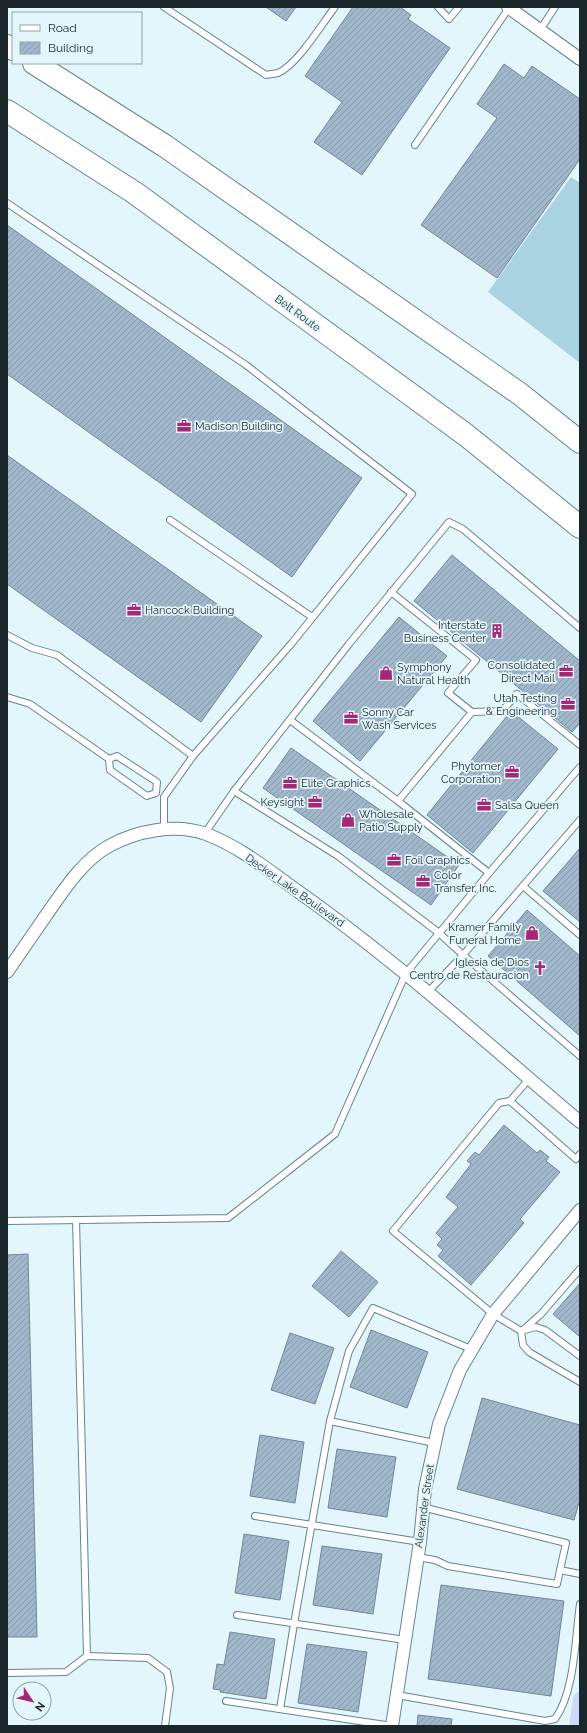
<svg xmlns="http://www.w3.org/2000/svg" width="587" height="1733" font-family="Raleway,sans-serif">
<defs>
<pattern id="building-hatch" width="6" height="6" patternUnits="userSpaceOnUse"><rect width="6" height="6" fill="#a0b6ca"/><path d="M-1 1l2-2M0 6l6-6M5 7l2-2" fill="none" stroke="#899cae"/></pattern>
</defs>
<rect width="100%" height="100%" fill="#e2f6fc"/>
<path fill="#aad3e1" d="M571,177L580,183V363L488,292Z"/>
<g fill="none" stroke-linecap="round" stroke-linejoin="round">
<path stroke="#cdd9fb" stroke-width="14" d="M576,1726L580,1699"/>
</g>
<g fill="url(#building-hatch)" stroke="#72879a">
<path d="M266,7H296L286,21Z"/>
<path d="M353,7H400L411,15L408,19L450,48L362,175L314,142L342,102L305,76Z"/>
<path d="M504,64L524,78L532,66L580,99V159L497,278L421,225L497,118L477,104Z"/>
<path d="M7,225L362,478L292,577L7,374Z"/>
<path d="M7,455L262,636L201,722L7,584Z"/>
<path d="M452,555L580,661V723L572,732L414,601Z"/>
<path d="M399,617L447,656L360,761L313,721Z"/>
<path d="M511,711L558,749L473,853L427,815Z"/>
<path d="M291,748L459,865L431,905L263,788Z"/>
<path d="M580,848V922L543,891Z"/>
<path d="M527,910L580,956V1036L488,956Z"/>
<path d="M504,1125L537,1153L540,1150L549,1157L546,1161L560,1172L520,1219L524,1223L471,1285L438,1256L443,1250L437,1245L442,1239L436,1233L458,1207L446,1197L471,1164L467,1161L475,1152L479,1155Z"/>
<path d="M341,1251L378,1282L349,1317L312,1286Z"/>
<path d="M28,1254L37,1637H7V1255Z"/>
<path d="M580,1283V1337L553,1314Z"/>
<path d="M371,1330L428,1352L407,1408L350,1387Z"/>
<path d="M290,1333L334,1348L315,1404L271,1390Z"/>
<path d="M482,1398L580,1425V1499L574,1520L457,1489Z"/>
<path d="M260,1435L304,1442L295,1503L250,1496Z"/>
<path d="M337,1449L396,1457L387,1517L328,1508Z"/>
<path d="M244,1534L289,1541L280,1600L235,1593Z"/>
<path d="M322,1546L382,1554L373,1614L313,1605Z"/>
<path d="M441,1585L564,1601L551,1696L428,1679Z"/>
<path d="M230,1632L275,1639L266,1699L220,1692L221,1690L213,1689L217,1664L224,1665Z"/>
<path d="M307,1644L367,1652L358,1712L298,1703Z"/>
<path d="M418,1715L452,1719L451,1726H417Z"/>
</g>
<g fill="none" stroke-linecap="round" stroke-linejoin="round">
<defs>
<g id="lane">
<path d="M164,7L266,75C269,74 274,74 278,73C298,64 321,25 335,7"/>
<path d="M438,7L449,19L459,7"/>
<path d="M540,30L555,7"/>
<path d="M415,145L509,8"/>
<path d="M7,203L246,365L412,494L292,643L193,756L164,797V830"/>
<path d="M170,520L312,617"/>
<path d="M391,592L476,660L448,693L472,712"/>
<path d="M7,635L32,648L57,655L193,756"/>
<path d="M7,697L30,704L109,759"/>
<path d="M290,720L398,801"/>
<path d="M117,756L157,782L156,793L147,796L110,770L109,759Z"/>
<path d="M580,820L463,955L580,1056"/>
<path d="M205,833L234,791"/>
<path d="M489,873L398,801L472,712L502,711L517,694L580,745"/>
<path d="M523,886L580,935"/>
<path d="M428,992L463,955L439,933L338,856L234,791L349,644L449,522L463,529L580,628"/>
<path d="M529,1079L510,1101L499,1103L393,1231L493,1314L521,1331L536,1327L545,1330L580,1356"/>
<path d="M510,1101L576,1159L580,1154"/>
<path d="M7,1221L228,1218L335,1134L406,973L489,873L580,767"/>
<path d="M523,1330L541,1314L580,1269"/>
<path d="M521,1331L523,1345L529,1352L580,1382"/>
<path d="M434,1443L330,1421L349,1351L373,1308L471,1349"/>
<path d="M255,1516L420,1542"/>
<path d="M417,1557L435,1560L448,1566L557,1584L566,1543L422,1507"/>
<path d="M560,1570L580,1574"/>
<path d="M237,1615L405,1640"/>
<path d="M87,1656L148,1658L167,1672L170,1688L165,1726"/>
<path d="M7,1673L66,1672L87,1656L76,1220"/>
<path d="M397,1695L545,1721L555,1719C575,1691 575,1639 580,1604"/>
<path d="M226,1701L392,1726"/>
<path d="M280,1709L294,1624L330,1421"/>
</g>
<g id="street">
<path d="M508,7L580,59"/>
<path d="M7,972C20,953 34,933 47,914C64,890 82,861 109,846C136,831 175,823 206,834C241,847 272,873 303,895C400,964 489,1045 580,1122"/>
<path d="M392,1726L420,1542L425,1489L439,1424L460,1370L493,1314L580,1210"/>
</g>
<g id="highway">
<path d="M7,46L13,49"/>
<path d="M34,63L165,146L520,394L580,442"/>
<path d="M7,111L135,193L466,435L580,527"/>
</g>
</defs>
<use href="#lane" stroke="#65848d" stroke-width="8"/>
<use href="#street" stroke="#65848d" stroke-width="14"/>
<use href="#highway" stroke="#65848d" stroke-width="24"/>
<use href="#lane" stroke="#fff" stroke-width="6"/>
<use href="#street" stroke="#fff" stroke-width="12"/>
<use href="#highway" stroke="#fff" stroke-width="22"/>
</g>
<defs>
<symbol id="office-bare" viewBox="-9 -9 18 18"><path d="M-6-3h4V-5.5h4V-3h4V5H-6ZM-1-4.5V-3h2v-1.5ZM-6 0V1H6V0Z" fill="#a72777" stroke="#e2f6fc" stroke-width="2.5" paint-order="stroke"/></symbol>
<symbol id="building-bare" viewBox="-9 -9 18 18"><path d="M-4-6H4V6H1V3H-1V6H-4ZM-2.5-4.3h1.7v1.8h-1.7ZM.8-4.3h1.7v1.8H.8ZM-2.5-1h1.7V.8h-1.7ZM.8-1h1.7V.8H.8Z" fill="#a72777" stroke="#e2f6fc" stroke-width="2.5" paint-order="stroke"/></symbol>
<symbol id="shop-bare" viewBox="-9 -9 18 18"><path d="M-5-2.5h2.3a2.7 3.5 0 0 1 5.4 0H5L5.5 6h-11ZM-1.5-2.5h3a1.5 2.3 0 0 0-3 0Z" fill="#a72777" stroke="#e2f6fc" stroke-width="2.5" paint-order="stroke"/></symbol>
<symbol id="church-bare" viewBox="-9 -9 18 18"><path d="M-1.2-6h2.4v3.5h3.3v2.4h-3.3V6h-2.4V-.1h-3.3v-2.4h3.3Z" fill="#a72777" stroke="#e2f6fc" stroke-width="2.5" paint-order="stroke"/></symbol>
</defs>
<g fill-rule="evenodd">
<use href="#office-bare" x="174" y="416" width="20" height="20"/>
<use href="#office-bare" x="124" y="600" width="20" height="20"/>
<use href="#building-bare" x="487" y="621" width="20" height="20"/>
<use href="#office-bare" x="556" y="661" width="20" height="20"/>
<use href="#shop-bare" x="376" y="663" width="20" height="20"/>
<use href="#office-bare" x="558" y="694" width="20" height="20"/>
<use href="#office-bare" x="341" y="708" width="20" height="20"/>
<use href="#office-bare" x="502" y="762" width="20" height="20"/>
<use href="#office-bare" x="280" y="773" width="20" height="20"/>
<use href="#office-bare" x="305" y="792" width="20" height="20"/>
<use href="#office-bare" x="474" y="795" width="20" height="20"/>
<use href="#shop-bare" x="338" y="810" width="20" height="20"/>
<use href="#office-bare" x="384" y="850" width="20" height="20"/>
<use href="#office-bare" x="413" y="871" width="20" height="20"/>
<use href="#shop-bare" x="522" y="923" width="20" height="20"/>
<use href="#church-bare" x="530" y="958" width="20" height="20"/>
</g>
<g text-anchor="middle" stroke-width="3.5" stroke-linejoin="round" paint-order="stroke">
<g font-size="11" fill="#1b272b" stroke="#e2f6fc">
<text transform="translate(298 313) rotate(36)" y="4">Belt Route</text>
<text transform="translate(295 890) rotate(35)" y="4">Decker Lake Boulevard</text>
<text transform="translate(424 1506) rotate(-82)" y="4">Alexander Street</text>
</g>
<g font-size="11" fill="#1b272b" stroke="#e2f6fc" text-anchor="start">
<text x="195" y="430">Madison Building</text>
<text x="145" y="614">Hancock Building</text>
<text x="486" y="629" text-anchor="end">Interstate<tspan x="486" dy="13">Business Center</tspan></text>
<text x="555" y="669" text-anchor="end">Consolidated<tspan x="555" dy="13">Direct Mail</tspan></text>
<text x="397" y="671">Symphony<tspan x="397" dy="13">Natural Health</tspan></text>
<text x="557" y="702" text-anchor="end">Utah Testing<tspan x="557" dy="13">&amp; Engineering</tspan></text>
<text x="362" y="716">Sonny Car<tspan x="362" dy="13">Wash Services</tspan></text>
<text x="501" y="770" text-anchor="end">Phytomer<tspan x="501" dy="13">Corporation</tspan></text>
<text x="301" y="787">Elite Graphics</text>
<text x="304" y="806" text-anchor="end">Keysight</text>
<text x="495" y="809">Salsa Queen</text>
<text x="359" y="818">Wholesale<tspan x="359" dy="13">Patio Supply</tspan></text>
<text x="405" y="864">Foil Graphics</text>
<text x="434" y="879">Color<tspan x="434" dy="13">Transfer, Inc.</tspan></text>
<text x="521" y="931" text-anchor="end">Kramer Family<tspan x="521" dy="13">Funeral Home</tspan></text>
<text x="529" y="966" text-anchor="end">Iglesia de Dios<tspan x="529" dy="13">Centro de Restauracion</tspan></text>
</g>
</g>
<rect width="587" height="1733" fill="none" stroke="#1b272b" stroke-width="16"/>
<rect x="12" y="12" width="130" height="52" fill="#e2f6fc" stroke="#92a3a8"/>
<rect x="20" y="25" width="20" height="6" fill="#ffffff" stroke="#92a3a8"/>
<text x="48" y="32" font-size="12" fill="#1b272b">Road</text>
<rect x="20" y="42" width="20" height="12" fill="url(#building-hatch)" stroke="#92a3a8"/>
<text x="48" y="52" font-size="12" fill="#1b272b">Building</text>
<g transform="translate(32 1701) rotate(125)"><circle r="19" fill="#e2f6fc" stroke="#92a3a8"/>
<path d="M0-3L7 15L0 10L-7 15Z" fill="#a72777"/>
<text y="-6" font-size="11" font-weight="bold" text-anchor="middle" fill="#1b272b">N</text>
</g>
</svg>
